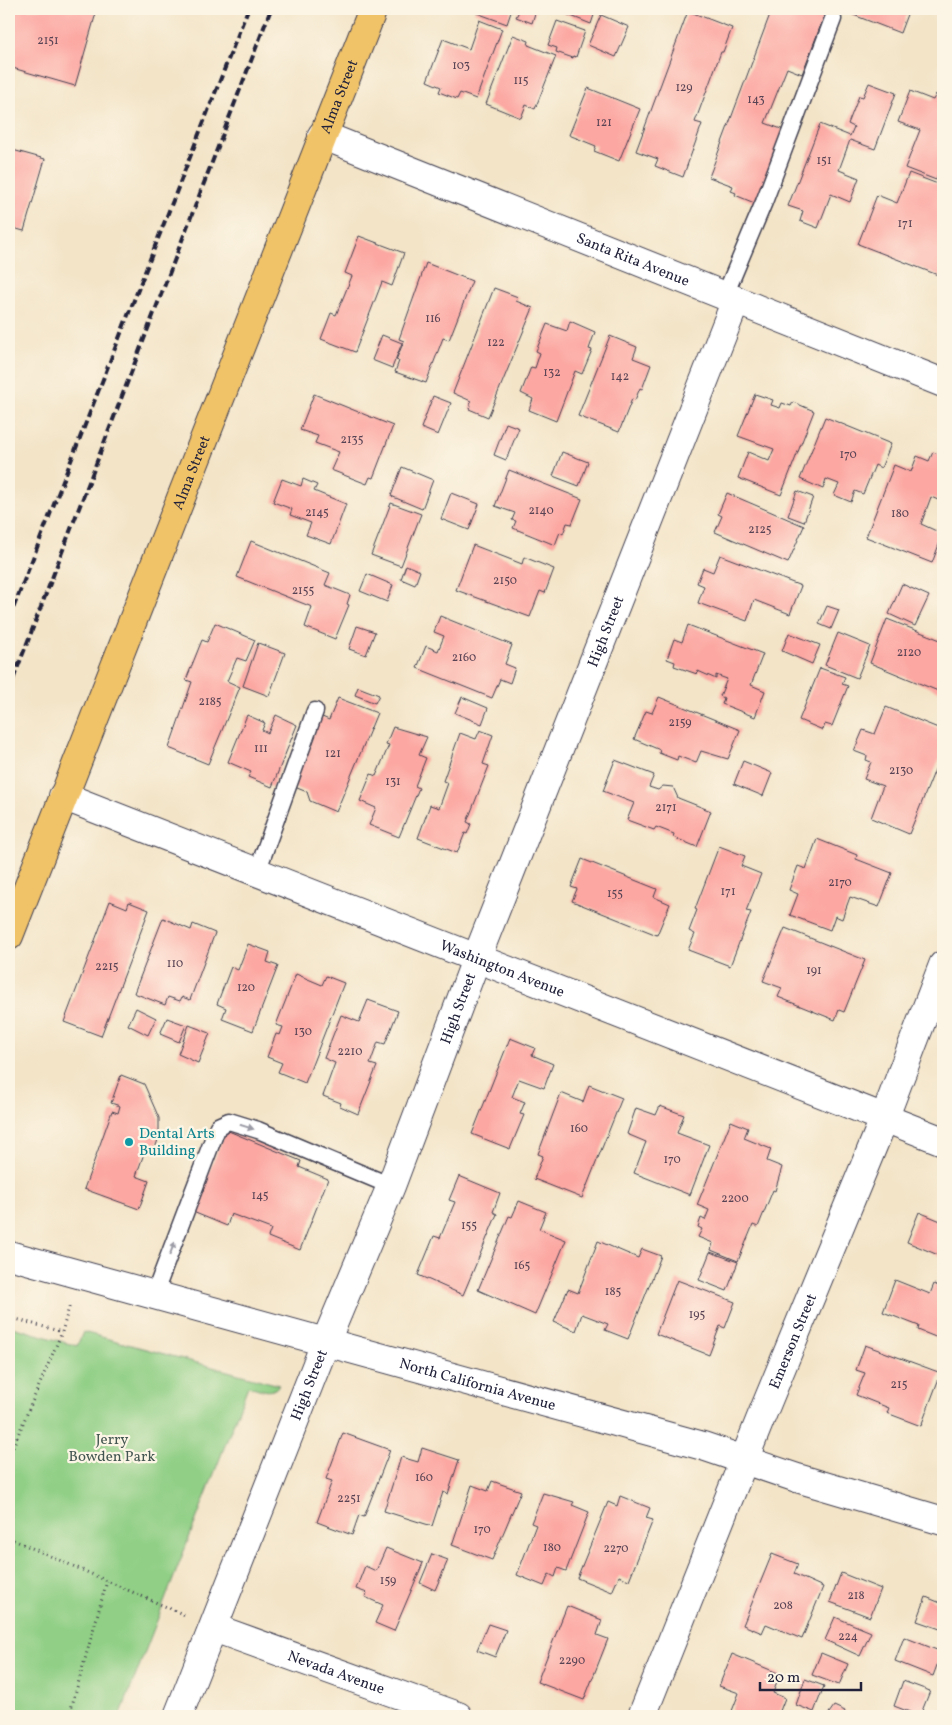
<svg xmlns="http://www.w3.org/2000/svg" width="952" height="1725" font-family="Vollkorn,serif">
<rect width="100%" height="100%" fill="#fcf5e5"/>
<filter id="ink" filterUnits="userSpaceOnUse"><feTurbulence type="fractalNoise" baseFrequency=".02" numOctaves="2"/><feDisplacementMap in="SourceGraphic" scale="10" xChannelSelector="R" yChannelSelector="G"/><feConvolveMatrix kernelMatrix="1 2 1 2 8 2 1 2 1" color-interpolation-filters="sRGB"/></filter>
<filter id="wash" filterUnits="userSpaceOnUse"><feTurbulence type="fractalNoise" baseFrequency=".0096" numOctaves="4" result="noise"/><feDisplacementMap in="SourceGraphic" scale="20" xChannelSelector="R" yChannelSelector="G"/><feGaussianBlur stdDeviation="1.12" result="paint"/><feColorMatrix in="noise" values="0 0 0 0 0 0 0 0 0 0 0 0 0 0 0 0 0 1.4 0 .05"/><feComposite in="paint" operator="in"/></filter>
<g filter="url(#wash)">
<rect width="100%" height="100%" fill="#f3e4c7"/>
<path fill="#90cf85" stroke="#597860" d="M9,1326L77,1346L83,1332L279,1385C271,1396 259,1388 248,1386L120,1716H9Z"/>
<g id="blocks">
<g fill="#fca7a2">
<path d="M9,9H81L96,13L75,86L9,67Z"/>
<path d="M476,9H512L507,24L474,12Z"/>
<path d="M520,9L536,10L532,23L516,17Z"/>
<path d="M556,9H596L591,24L556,10Z"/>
<path d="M772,9H827L802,74L787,68L765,123L784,130L757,204L735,195L736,193L731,191L733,186L709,177Z"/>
<path d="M853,9H909L900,33L851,14Z"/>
<path d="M688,11L732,28L723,52H721L695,122L702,124L683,177L655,166L658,159L636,151Z"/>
<path d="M601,15L629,27L616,57L588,45Z"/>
<path d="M479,20L502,29L476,99L460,93L457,99L439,92L441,87L427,81L443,39L469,49Z"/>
<path d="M557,21L585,31L576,57L573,56V58L556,52L557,48L548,45Z"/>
<path d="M513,35L529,41L528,45L556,56L535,109L526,105L521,118L486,104Z"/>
<path d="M869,83L896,93L875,149L850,140L839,170L859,178L850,202L831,194L818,228L800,221L803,211L788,206L820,124L850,136L854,127L848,124L859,96L863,97Z"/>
<path d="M588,88L640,109L619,161L594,151L596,146L569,135Z"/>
<path d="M910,91L933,100L936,94L943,97V162L936,180L905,168L920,130L898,122Z"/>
<path d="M9,149L45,159L24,231L9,227Z"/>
<path d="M909,173L943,186V277L858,244L877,195L897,203Z"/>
<path d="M359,236L404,253L392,286L382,282L355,352L321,339L331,313L336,315L352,276L345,273Z"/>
<path d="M426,263L472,281L449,340L443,338L426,383L395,372L399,361L396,360L404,341L399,339Z"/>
<path d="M494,288L518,297L516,301L533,308L488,417L469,409L471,401L453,393Z"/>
<path d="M570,321L595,332L589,349L592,350L582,374L575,371L556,421L529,410L533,399L521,393L531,367L535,368L540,353L536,351L547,324L567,331Z"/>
<path d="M382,335L402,343L392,368L372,360Z"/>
<path d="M610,336L637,347L633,358L651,365L642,389L640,388L635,400L632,399L619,432L578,416Z"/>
<path d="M314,394L393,426L373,478L370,477L367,484L331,470L339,452L315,443L318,436L300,430Z"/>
<path d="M755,394L773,400L771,405L780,408L782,403L791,406L793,402L814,411L781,495L738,478L748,452L769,461L774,449L738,436Z"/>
<path d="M433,396L451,403L438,435L421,428Z"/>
<path d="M825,417L891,444L881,468L875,465L863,494L855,491L851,502L834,495L839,484L826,479L823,489L800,479Z"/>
<path d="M506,423L519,428L506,460L494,455Z"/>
<path d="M562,452L588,462L579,486L553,476Z"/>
<path d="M933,452L943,456V502L931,497L921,524L943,534L932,563L866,537L894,465L911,472L917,456L929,461Z"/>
<path d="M402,467L433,480L422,509L391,496Z"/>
<path d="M509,470L582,499L572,524L567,523L563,534L560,532L555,545L513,528L516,521L512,520L515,513L495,506Z"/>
<path d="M282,479L301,486L303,479L317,485L314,491L346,504L331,544L306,535L311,523L290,515L292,509L273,502Z"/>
<path d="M797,491L813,497L804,522L788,516Z"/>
<path d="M451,493L479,504L469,530L441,519Z"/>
<path d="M727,493L804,526L788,563L715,532L722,516L718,514Z"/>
<path d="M391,503L421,514L401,566L371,555Z"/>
<path d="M251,541L330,573L325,585L350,595L347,604L349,605L335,639L305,627L312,607L237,577Z"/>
<path d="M473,545L522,564L524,557L554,569L545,593L540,591L530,617L456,590Z"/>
<path d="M720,555L801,586L790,614L754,600L747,621L698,603L704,586L697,583L703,568L713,572Z"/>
<path d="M406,565L420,571L415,585L401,579Z"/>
<path d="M367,574L393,585L387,602L360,591Z"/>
<path d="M902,584L929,596L915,626L889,614Z"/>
<path d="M827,606L839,610L831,629L819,624Z"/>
<path d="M440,616L512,645L505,664L515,668L510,683L500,679L492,698L417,668L426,646L438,651L444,636L434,632Z"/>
<path d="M887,619L943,641V693L870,663Z"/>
<path d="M215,623L255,640L246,661L237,658L227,681L240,687L208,764L169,748L192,682L186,680L202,640L207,642Z"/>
<path d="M688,625L763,654L751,685L765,691L755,717L722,704L724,698L720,696L727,679L716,675V679L698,671L697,674L674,666L675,662L667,659L674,639L682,642Z"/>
<path d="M357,626L375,632L366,655L349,649Z"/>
<path d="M789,633L820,645L812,664L782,651Z"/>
<path d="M838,633L870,646L857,678L825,665Z"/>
<path d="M258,643L285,653L269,696L243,686Z"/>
<path d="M820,668L845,677L842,684L848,686L832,726L825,724L823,730L799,720Z"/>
<path d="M358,687L379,695L375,703L355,695Z"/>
<path d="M462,697L488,708L482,724L455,713Z"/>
<path d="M659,697L740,730L728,759L701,751L696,763L678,756L677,760L659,753L660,750L634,739L646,711L652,713Z"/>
<path d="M338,698L377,713L336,812L310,801L307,792L292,786L320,716L329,720Z"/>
<path d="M886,707L943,730V750L909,834L871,818L883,786L864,779L871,762L866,760L867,756L854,751L863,730L875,734Z"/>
<path d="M247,715L265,723L262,730L268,733L276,715L297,725L272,787L248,777L251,772L228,762Z"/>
<path d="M393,727L427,737L419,755L426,758L415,786L419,788L399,837L369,825L376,808L360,801L371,774L376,776L389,745L386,744Z"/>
<path d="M480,730L493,735L483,764L489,766L467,822L471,824L467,834L465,833L457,853L418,838L430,805L439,808L448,783L443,781L460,733L476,739Z"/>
<path d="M615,760L654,775L649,787L658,790L663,786L673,787L678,798L711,811L697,847L673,837L674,834L656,827L654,830L627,820L634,803L603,791Z"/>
<path d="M743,761L772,773L763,796L734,784Z"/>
<path d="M817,839L857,855L856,859L892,873L879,907L850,897L842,919L835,916L830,930L790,915L798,894L789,890L798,866L806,869Z"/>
<path d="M719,846L745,856L741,866L761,874L746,911L751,912L730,966L688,950L695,934L689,931L697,910L695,909Z"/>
<path d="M582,859L657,889L654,897L670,904L657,935L572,901L577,889L571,887Z"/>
<path d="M110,901L127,908L129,902L149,910L101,1036L64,1022Z"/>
<path d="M163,918L191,930L193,924L215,933L190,1000L182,997L180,1001L168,997L165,1005L134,993Z"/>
<path d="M785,928L865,960L844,1012L839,1010L835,1020L778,997L782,988L763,981Z"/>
<path d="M248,944L270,952L267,962L278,966L253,1031L222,1019L226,1008L217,1004L231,967L238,970Z"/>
<path d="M296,974L322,985L326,976L344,983L305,1083L278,1072L282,1063L267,1057L276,1034L280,1035L283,1027L276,1025Z"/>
<path d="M368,1000L398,1011L385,1044L378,1042L370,1064L377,1066L358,1114L340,1106L341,1103L323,1096L335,1063L324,1058L341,1015L359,1022Z"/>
<path d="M136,1008L156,1018L148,1035L128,1025Z"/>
<path d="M167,1018L186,1025L179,1042L160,1034Z"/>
<path d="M189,1025L210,1033L198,1063L178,1054Z"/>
<path d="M510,1038L535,1048L532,1055L553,1064L544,1088L519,1079L512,1097L525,1102L520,1114L524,1115L510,1149L472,1134Z"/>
<path d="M121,1075L144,1084L159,1118V1137L154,1151L146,1148L136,1176L149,1181L139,1209L84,1189L112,1111L118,1113L120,1106L111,1103Z"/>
<path d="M589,1085L622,1098L582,1198L534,1179L543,1156L538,1154L561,1093L583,1102Z"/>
<path d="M660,1106L684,1115L677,1133L709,1145L690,1195L634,1173L646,1142L627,1134L636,1108L656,1115Z"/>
<path d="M731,1121L748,1128L744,1138L771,1149L767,1161L782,1167L775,1191L773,1190L758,1227L753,1225L738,1261L711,1250L713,1243L698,1237L702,1229L698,1227L701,1218L705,1220L709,1210L697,1205Z"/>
<path d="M226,1130L301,1161L299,1167L328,1179L300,1250L268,1237L271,1229L231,1214L227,1226L193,1212Z"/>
<path d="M459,1176L500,1193L493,1212L497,1214L463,1295L418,1275L434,1236L440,1238L455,1202L449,1200Z"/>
<path d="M519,1201L546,1212L539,1229L566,1240L535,1315L478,1290L509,1216L512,1217Z"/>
<path d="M919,1212L943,1222V1257L907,1242Z"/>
<path d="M598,1241L638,1258L642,1249L661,1256L628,1339L605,1330L608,1324L582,1314L576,1331L554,1322L568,1289L578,1293Z"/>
<path d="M710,1252L738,1262L727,1291L699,1280Z"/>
<path d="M677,1280L735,1302L725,1328L720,1326L709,1355L656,1334Z"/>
<path d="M895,1280L930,1294L934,1284L943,1288V1344L938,1342V1338L918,1330L919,1326L883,1312Z"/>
<path d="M865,1345L941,1373L921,1426L887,1413L889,1408L856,1395L865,1373L856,1370Z"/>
<path d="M343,1433L390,1450L364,1517L359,1515L352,1535L317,1522L332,1481L326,1479Z"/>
<path d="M422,1448L459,1460L448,1494L443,1492L432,1526L384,1511L401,1457L418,1462Z"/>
<path d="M492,1481L521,1491L492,1560L452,1545L472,1485L488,1491Z"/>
<path d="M543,1493L574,1502L572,1505L589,1512L566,1571L558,1568L555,1577L549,1574L544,1586L517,1575L536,1525L531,1523Z"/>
<path d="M620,1496L650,1508L646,1518L653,1520L629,1580L619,1576L612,1592L577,1578L608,1502L617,1506Z"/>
<path d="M386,1548L423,1563L394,1631L375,1623L383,1605L365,1597L367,1593L356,1589L365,1566L376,1571Z"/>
<path d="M432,1554L448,1560L435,1590L420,1583Z"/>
<path d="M772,1554L798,1564L794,1574L823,1587L802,1639L766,1624L762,1633L743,1625Z"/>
<path d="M841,1573L881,1589L870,1617L830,1602Z"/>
<path d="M926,1597L943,1604V1630L917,1621Z"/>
<path d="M567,1606L602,1620L597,1635L608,1639L584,1700L537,1682Z"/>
<path d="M835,1617L871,1632L860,1656L825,1640Z"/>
<path d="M488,1624L506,1630L495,1657L477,1650Z"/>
<path d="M904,1637L942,1652L933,1676L895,1661Z"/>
<path d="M821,1653L848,1664L839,1685L812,1675Z"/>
<path d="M732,1654L780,1674L773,1693L785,1698L778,1716H730L739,1693L719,1686Z"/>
<path d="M805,1679L824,1686L814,1712L796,1705Z"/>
<path d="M903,1681L930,1691L920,1716L894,1706Z"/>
<path d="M834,1706L845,1711L843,1716H827Z"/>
</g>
</g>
</g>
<g filter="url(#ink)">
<use href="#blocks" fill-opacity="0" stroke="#413f50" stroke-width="1"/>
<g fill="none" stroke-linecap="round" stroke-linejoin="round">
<defs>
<g id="lane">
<path d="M725,295L764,202L833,19"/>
<path d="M257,872L315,711"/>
<path d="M154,1295L218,1126L229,1121L258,1130L391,1186"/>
</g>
<g id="street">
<path id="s1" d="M322,135L943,383"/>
<path id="s2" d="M63,796L943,1141"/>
<path id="s3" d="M9,1255L703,1446L797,1478L943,1521"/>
<path id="s4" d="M214,1628L458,1716"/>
<path id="s5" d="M178,1716L326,1341L391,1186L477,957L736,300"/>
<path id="s6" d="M642,1716L762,1415L884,1119L943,965"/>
</g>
<g id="primary">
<path id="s7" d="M9,936L373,9"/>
</g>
</defs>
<use href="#lane" stroke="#413f50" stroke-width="19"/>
<use href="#street" stroke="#413f50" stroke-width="30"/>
<use href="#primary" stroke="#413f50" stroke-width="30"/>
<g stroke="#413f50" stroke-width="3" stroke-dasharray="1 4" stroke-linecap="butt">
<path d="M9,1317L62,1332"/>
<path d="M9,1456L62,1332L70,1304"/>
<path d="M9,1538L185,1615"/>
<path d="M69,1716L107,1581"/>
</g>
<use href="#lane" stroke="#fff" stroke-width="16"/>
<use href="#street" stroke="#fff" stroke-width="28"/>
<use href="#primary" stroke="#f1c369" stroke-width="28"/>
<g stroke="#22223b" stroke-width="4" stroke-dasharray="8 4" stroke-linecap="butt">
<path d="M9,619L248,9"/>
<path d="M9,690L271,9"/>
</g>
</g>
<defs><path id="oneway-solid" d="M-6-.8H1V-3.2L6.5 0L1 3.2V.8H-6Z" transform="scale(1.25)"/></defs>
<g fill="#9c9ca7">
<use href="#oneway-solid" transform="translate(247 1127) rotate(17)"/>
<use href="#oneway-solid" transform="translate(172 1249) rotate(-69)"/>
</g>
</g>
<circle fill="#0f9aa8" stroke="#fcf5e5" stroke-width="2" cx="129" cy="1142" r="5"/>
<g text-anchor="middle" stroke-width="4.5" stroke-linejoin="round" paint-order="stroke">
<g font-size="12" fill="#584355">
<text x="48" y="44">2151</text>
<text x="461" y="69">103</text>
<text x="521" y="84">115</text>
<text x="684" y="91">129</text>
<text x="756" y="103">143</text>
<text x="604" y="126">121</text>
<text x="824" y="164">151</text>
<text x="905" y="227">171</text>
<text x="433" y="322">116</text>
<text x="496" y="346">122</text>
<text x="552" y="376">132</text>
<text x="620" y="380">142</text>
<text x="352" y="443">2135</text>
<text x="848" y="458">170</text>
<text x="541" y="514">2140</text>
<text x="317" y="516">2145</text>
<text x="900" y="517">180</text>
<text x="760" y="533">2125</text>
<text x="505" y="584">2150</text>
<text x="303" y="594">2155</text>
<text x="909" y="656">2120</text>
<text x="464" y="661">2160</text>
<text x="210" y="705">2185</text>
<text x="680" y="726">2159</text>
<text x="261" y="752">111</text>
<text x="333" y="757">121</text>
<text x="901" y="774">2130</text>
<text x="393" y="785">131</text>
<text x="666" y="811">2171</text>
<text x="840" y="886">2170</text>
<text x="728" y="895">171</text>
<text x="615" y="897">155</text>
<text x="175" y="967">110</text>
<text x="107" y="970">2215</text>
<text x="814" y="974">191</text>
<text x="246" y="991">120</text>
<text x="303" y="1035">130</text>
<text x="350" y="1055">2210</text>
<text x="579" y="1132">160</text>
<text x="672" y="1163">170</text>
<text x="260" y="1199">145</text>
<text x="735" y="1202">2200</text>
<text x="469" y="1229">155</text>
<text x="522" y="1269">165</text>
<text x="613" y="1295">185</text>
<text x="697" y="1318">195</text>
<text x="899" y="1388">215</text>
<text x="424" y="1481">160</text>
<text x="349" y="1502">2251</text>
<text x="482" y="1533">170</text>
<text x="552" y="1551">180</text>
<text x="616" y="1552">2270</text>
<text x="388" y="1584">159</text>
<text x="856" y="1599">218</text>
<text x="783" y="1609">208</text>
<text x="848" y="1640">224</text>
<text x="572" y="1664">2290</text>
</g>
<g font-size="15" fill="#22223b" stroke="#fcf5e5">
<text dy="5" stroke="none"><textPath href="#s7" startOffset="902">Alma Street</textPath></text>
<text dy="5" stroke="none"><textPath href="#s1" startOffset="335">Santa Rita Avenue</textPath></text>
<text dy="5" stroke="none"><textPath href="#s7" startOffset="498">Alma Street</textPath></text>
<text dy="5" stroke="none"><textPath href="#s5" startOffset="1166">High Street</textPath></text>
<text dy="5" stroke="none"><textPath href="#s2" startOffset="472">Washington Avenue</textPath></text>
<text dy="5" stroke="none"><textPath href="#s5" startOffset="761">High Street</textPath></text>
<text dy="5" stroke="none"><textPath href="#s6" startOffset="404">Emerson Street</textPath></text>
<text dy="5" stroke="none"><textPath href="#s3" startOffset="486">North California Avenue</textPath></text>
<text dy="5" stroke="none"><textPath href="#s5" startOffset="356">High Street</textPath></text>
<text dy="5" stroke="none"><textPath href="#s4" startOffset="130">Nevada Avenue</textPath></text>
</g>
<g font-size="15" fill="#0d838f" stroke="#fcf5e5" text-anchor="start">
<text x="139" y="1138">Dental Arts<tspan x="139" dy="17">Building</tspan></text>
</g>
<g font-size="15" fill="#435651" stroke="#fcf5e5">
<text x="112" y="1444">Jerry<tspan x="112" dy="17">Bowden Park</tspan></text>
</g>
</g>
<rect width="952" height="1725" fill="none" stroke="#fcf5e5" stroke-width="30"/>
<path d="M760 1682v8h101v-8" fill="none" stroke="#22223b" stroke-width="2.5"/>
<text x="767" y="1682" font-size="15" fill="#22223b" stroke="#fcf5e5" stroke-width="4" paint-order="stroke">20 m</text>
</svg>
